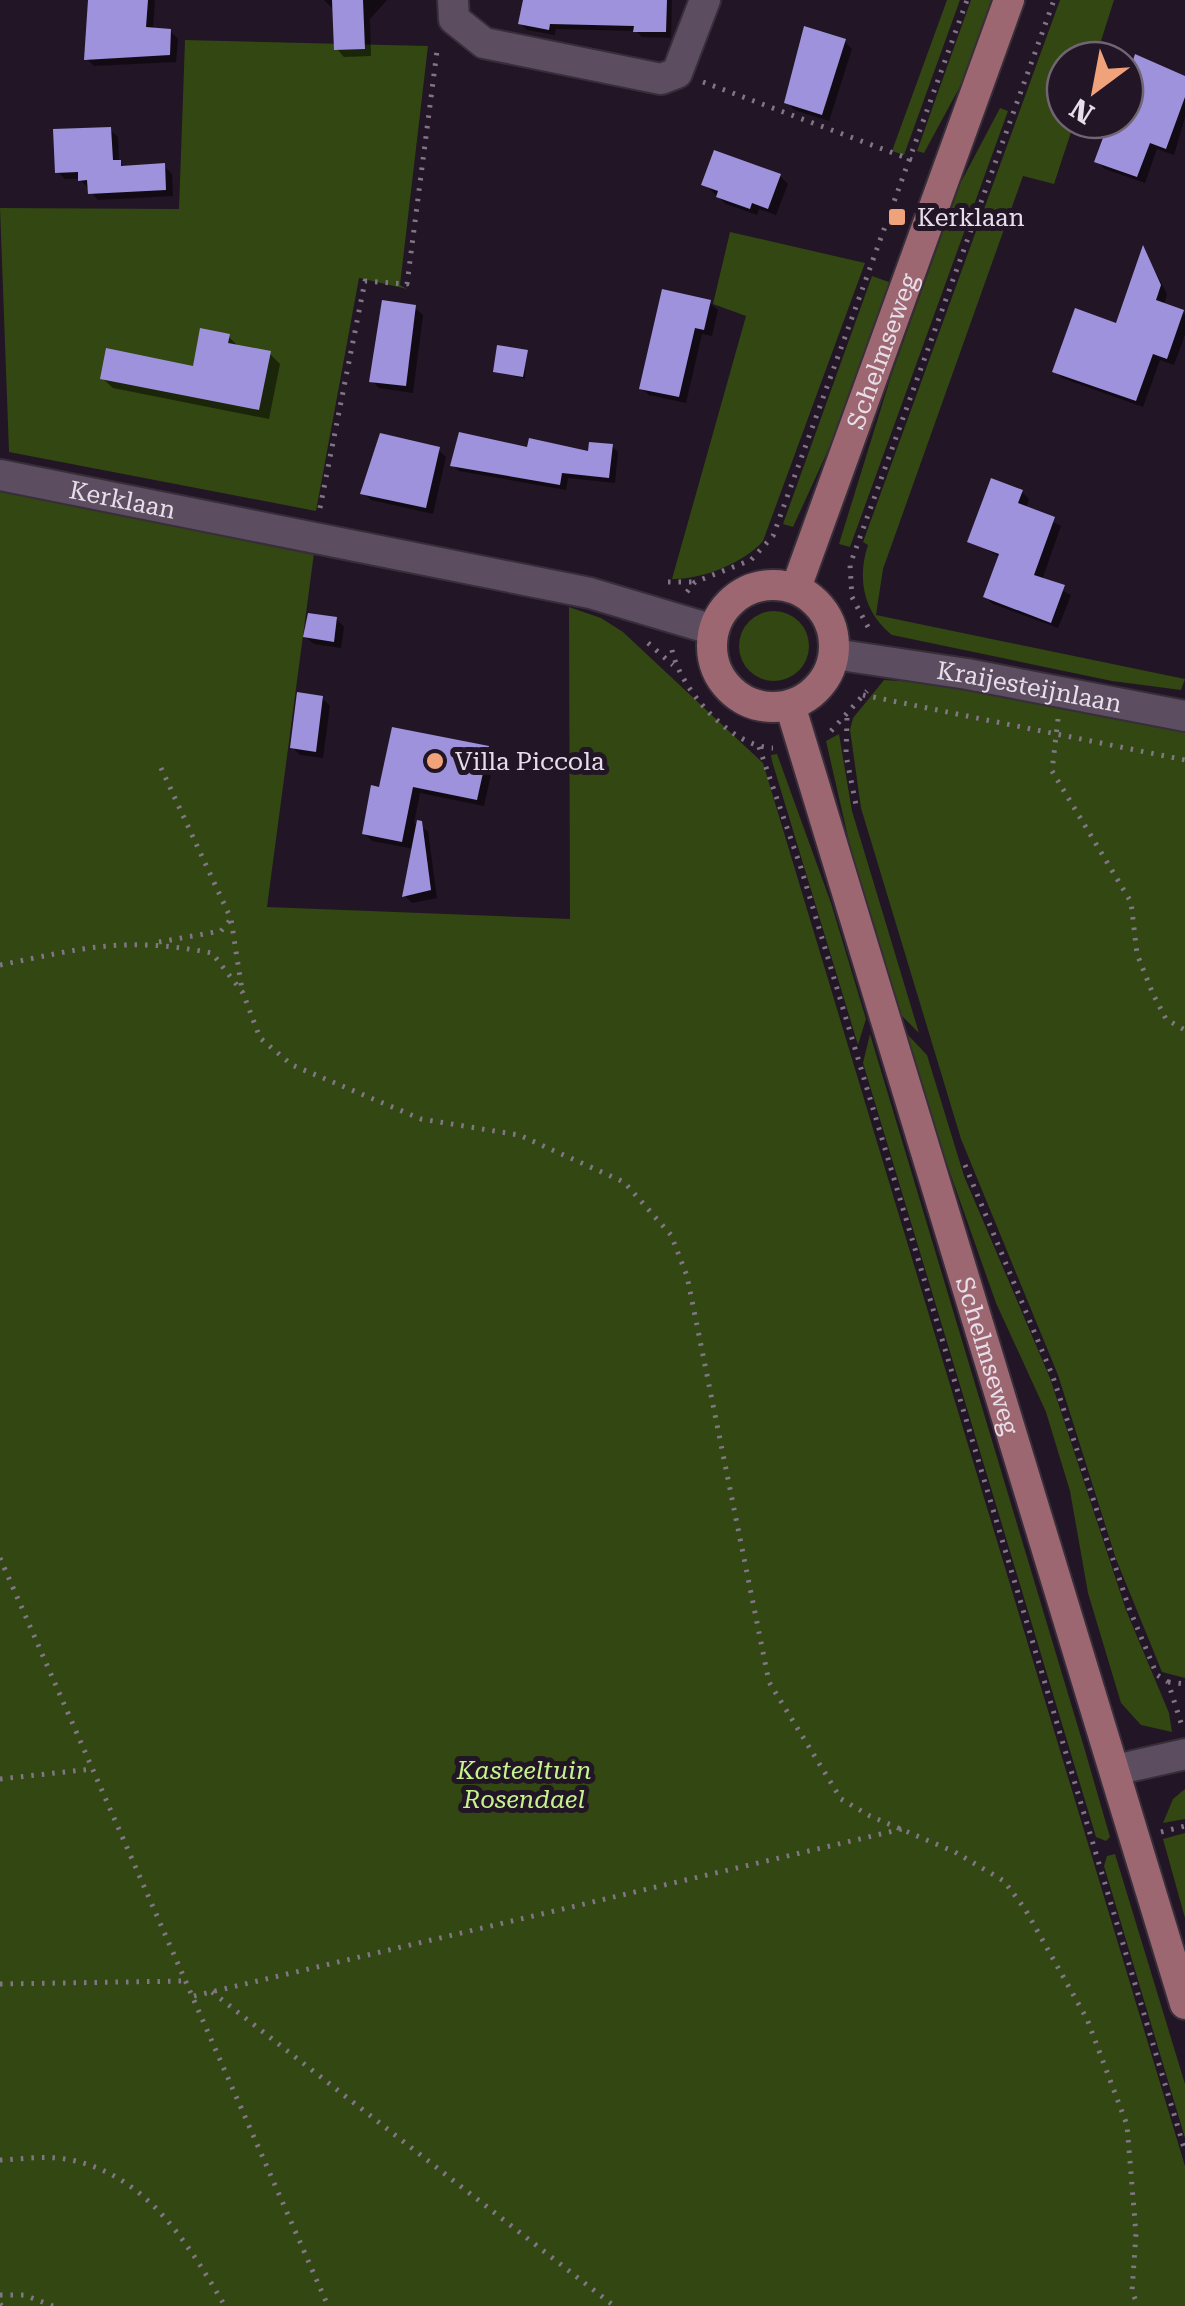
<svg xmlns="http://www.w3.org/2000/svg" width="1185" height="2306" font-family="'Roboto Serif',serif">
<rect width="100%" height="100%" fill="#221526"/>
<g fill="#324711">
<path d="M947,0H960L904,155L892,151Z"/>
<path d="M971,0H992L963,81L924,153L917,151Z"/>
<path d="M1060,0H1114L1095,60H1065V120H1075L1054,184L1023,176L883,569L876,615L1185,679L1181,690L1112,681L892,635C863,612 857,578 868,545L863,542Z"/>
<path d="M185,40L428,46L400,285L407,289L359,278L316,511L9,452L0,208L179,209Z"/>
<path d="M1000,108L1008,111L850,547L839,544L891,376L961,182Z"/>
<path d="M730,232L865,263L763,541C744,563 701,580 672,579L746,316L713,304Z"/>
<path d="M872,276L889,282L887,294L835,435L793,527L783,524Z"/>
<path d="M0,491L314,553L267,907L570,919L569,607L601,618L623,632L763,763L1185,2166V2306H0Z"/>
<circle cx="774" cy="646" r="35"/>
<path d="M884,680L948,684L1185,727V1678L1162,1672L1116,1559L1058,1375L961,1139L861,808L850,730L853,718Z"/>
<path d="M839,734L852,811L919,1033L898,1012L859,885L826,741Z"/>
<path d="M777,754L831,903L866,1019L858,1045L772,761L771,755Z"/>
<path d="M870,1034L1084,1747L1110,1837L1106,1841L1096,1837L863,1063Z"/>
<path d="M907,1034L927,1055L964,1176L1050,1378L1126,1610L1169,1713L1172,1732L1141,1725L1121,1703L1088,1593L1070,1491L1046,1412L996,1303L924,1099Z"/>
<path d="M1185,1789V1819L1163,1823L1173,1799Z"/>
<path d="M1185,1833V1918L1163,1839Z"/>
<path d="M1115,1854L1185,2084V2138L1104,1866L1107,1856Z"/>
</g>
<g fill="#0007">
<path d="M91,0H155L153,30L170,31L178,39L176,62L94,66L87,59Z"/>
<path d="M324,0H387L370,19L371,56L344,57L337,49L335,11Z"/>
<path d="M525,0H672L671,38L642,37L636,31L556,29L555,35L527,30L521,24Z"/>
<path d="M845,42L852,49L829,121L794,110L787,102Z"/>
<path d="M1185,78V117L1174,155L1157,149L1145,183L1105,169L1097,162L1113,120H1125V89Z"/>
<path d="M110,130L118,137L119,162L125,168L164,166L172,174L173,196L98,200L80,179H65L58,172Z"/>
<path d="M780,176L788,184L776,215L759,209L757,215L726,204L704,184Z"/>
<path d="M1144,250L1167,294L1164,305L1185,314V335L1174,365L1160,360L1143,407L1062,378L1055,371L1117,326Z"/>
<path d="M710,303L718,310L712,336L702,334L686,403L649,395L641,388Z"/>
<path d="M415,308L423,315L413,393L379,388L372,381Z"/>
<path d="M228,336L240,348L269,353L280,364L269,419L113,388L102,378L195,368Z"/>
<path d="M526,352L525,379L495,371Z"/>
<path d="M612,446L618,452L615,483L568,478L566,490L459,471L453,465L529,450L590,454Z"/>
<path d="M438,450L446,457L433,514L371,500L363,493Z"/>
<path d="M1022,492L1029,499L1026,509L1061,526L1042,580L1071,595L1058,628L993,604L986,597L1000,557L970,541Z"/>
<path d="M336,619L344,627L341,648L314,644L306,637Z"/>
<path d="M322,698L330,706L323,758L300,755L292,747Z"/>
<path d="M488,749L495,756L484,806L420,793L414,823L428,831L437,898L412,903L405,896L414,849L372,841L364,833L381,790Z"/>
</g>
<g fill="#9d92db">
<path d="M88,0H148L146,27L171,29L170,55L84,60Z"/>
<path d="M332,0H363L365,49L334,50Z"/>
<path d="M523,0H667L666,32H633L634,26L550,24L549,30L518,24Z"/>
<path d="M804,26L846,39L822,115L784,103Z"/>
<path d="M1135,54L1185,76V97L1166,149L1150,143L1137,177L1094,162L1107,127L1112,120H1125V84Z"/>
<path d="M111,127L113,160H121V166L165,163L166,190L88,194L87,180L78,181V172L55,173L53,129Z"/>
<path d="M714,150L781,174L768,209L752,203L750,209L716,197L718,191L701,185Z"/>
<path d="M1143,245L1161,285L1156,300L1184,310L1167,359L1153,354L1136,401L1052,372L1075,308L1116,323Z"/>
<path d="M662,289L711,300L704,330L695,328L679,397L639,389Z"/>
<path d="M382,300L416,305L406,386L369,382Z"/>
<path d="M200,328L230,334L228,343L271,351L259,410L100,379L106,348L193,366Z"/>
<path d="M497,345L528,350L523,377L493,372Z"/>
<path d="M459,432L527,447L529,438L588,451L589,442L613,444L609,478L562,473L560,485L450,466Z"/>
<path d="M380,433L440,447L426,508L360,494Z"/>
<path d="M991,478L1023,490L1018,503L1055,517L1034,575L1065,585L1051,623L983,597L999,554L967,542Z"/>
<path d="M308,613L337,617L334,642L303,637Z"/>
<path d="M297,692L323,696L316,752L290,748Z"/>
<path d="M392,727L489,746L477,800L413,787L402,842L362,834L371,785L379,787Z"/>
<path d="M417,820L422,821L431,890L402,897Z"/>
</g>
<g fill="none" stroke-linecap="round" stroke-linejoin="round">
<defs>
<g id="minor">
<path d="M453,0L454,19L484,43L661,79L677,73L705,0"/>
<path id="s1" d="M0,475L590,593L714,630"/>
<path id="s2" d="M834,654L967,674L1185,716"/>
<path d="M1115,1770L1185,1754"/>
</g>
<g id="major">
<circle cx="773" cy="646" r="61"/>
<path id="s3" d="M796,588L1009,0"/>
<path id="s4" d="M790,705L1185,2004"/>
</g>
</defs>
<use href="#minor" stroke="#372e3a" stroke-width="34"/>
<use href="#major" stroke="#372e3a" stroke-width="34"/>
<g stroke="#817685" stroke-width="5" stroke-dasharray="2.5 8" stroke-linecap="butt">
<path d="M703,82L912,160"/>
<path d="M320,508L365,281L407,284L437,51L442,48"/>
<path d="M668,582H695"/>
<path d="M687,592L695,582L751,560L773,536L967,0"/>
<path d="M868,627L852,597L850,565L1054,0"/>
<path d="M648,643L673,665"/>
<path d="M672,650C680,689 731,747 773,748"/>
<path d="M863,695L1185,760"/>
<path d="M847,718L846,755L857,810"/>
<path d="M1058,719L1052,771L1131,902L1137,954L1153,994L1166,1019L1185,1030"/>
<path d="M831,731L867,691"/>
<path d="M759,747L801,868L1185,2151"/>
<path d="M161,768L231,919L242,990"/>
<path d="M159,942L221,931L231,919"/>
<path d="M0,965C85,948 124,936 212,953L243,993L260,1038L292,1065L421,1119L519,1135L624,1182L671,1235L687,1276L769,1682L841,1799L870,1816L955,1852L1004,1881L1025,1909L1087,2019L1127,2125L1136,2234L1132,2291L1138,2306"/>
<path d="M965,1165L1053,1377L1129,1608L1157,1675L1168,1682L1182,1726"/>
<path d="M0,1558L328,2306"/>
<path d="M1168,1682L1185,1684"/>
<path d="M0,1779L92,1769"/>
<path d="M1161,1832L1185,1826"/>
<path d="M0,1984L184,1981"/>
<path d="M212,1992L614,2306"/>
<path d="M194,1996L902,1829"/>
<path d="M0,2160C23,2159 48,2155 71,2160C148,2176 188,2244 225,2306"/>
<path d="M0,2295H24L53,2306"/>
<path d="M0,2304L2,2306"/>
</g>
<use href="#minor" stroke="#5c4d60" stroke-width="30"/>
<use href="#major" stroke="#9d6771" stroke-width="30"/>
</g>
<g fill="#f0a27a" stroke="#221526" stroke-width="4">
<rect x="887" y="207" width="20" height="20" rx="5"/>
<circle cx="435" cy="761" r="10"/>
</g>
<g text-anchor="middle" stroke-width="10" stroke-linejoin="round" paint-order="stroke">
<g font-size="25" fill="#e7deea" stroke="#221526" text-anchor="start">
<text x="917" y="226">Kerklaan</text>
<text x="455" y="770">Villa Piccola</text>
</g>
<g font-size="25" fill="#e7deea" stroke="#221526">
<text dy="9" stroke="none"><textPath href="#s3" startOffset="252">Schelmseweg</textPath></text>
<text dy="9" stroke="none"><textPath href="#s1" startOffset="125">Kerklaan</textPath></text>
<text dy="9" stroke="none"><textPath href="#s2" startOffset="198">Kraijesteijnlaan</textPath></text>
<text dy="9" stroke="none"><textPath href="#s4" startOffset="680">Schelmseweg</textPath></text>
</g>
<g font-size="25" font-style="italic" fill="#c7f38f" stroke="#221526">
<text x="524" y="1779">Kasteeltuin<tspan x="524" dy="29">Rosendael</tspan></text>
</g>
</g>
<g transform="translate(1095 90) rotate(212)"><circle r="48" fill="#221526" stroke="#716574" stroke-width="2.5"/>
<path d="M0-8L18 38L0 25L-18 38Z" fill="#f0a27a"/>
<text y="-15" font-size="28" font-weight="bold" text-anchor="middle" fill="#e7deea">N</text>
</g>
</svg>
